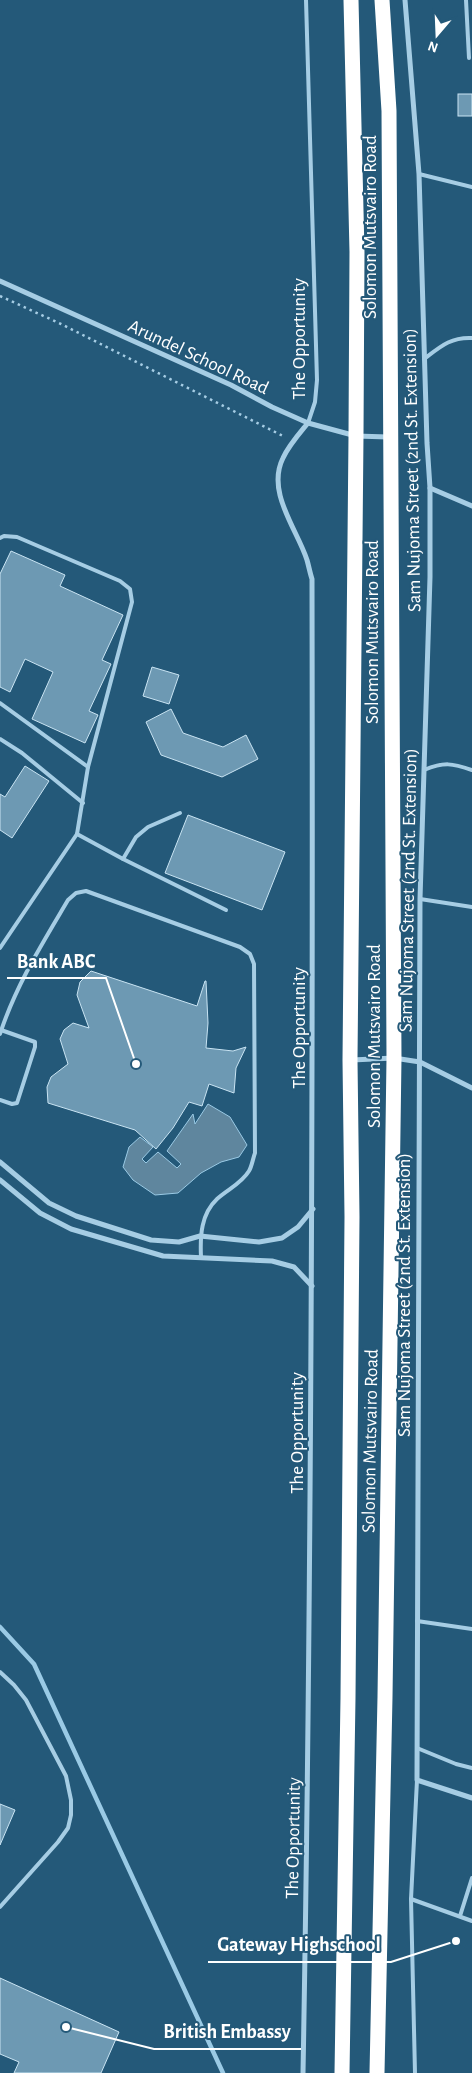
<svg xmlns="http://www.w3.org/2000/svg" width="472" height="2073" font-family="'Alegreya Sans',sans-serif">
<rect width="100%" height="100%" fill="#245979"/>
<path fill="#5f869e" stroke="#9acae5" d="M208,1104L230,1117L247,1145L239,1157L221,1162L201,1173L178,1193L155,1195L133,1180L123,1167L129,1147L140,1137L153,1147L142,1159L146,1163L158,1152L177,1168L181,1164L167,1151L193,1114L195,1124Z"/>
<g fill="none" stroke-linecap="round" stroke-linejoin="round">
<path stroke="#9acae5" stroke-width="4.5" d="M0,1627L34,1664L223,2073"/>
</g>
<g fill="#6d99b3" stroke="#c9e4f3">
<rect x="458" y="94" width="14" height="22"/>
<path d="M11,551L65,575L60,586L123,615L102,660L111,664L89,711L98,715L85,743L32,719L53,672L25,659L10,692L0,687V574Z"/>
<path d="M152,667L179,675L169,704L143,696Z"/>
<path d="M171,709L183,733L223,747L246,735L258,759L222,777L161,755L146,722Z"/>
<path d="M25,766L49,781L12,838L0,830V794L5,797Z"/>
<path d="M188,815L285,852L262,910L165,873Z"/>
<path d="M91,971L197,1006L205,981H206L208,1023L206,1048L233,1051L246,1047L236,1068L234,1093L209,1084L202,1106L189,1102L173,1128L156,1149L135,1130L48,1103L47,1087L51,1077L68,1064L60,1039L64,1030L73,1023L89,1028L77,995L80,982Z"/>
<path d="M0,1804L15,1810L0,1845Z"/>
<path d="M0,1978L119,2032L101,2073H14L19,2062L0,2054Z"/>
</g>
<g fill="none" stroke-linecap="round" stroke-linejoin="round">
<path stroke="#a6cde4" stroke-width="2.5" stroke-dasharray="2.5 4" stroke-linecap="butt" d="M0,296L61,324L285,437"/>
<g stroke="#a6cde4" stroke-width="4">
<path d="M306,0L317,380L315,402L308,423"/>
<path d="M466,0L469,58"/>
<path d="M419,174L472,187"/>
<path d="M424,359C441,346 451,337 472,338"/>
<path d="M0,538L4,536L17,537L120,581L130,589L132,602L88,767L77,834L0,948"/>
<path d="M0,703L88,767"/>
<path d="M0,739L22,753L83,803"/>
<path d="M424,770C444,762 452,763 472,770"/>
<path d="M77,834L123,859L226,910"/>
<path d="M123,859L136,837L148,827L180,813"/>
<path d="M420,899L472,907"/>
<path d="M0,1034C16,985 42,944 68,900L76,893L86,891L240,947L250,954L254,964L255,1153C253,1158 252,1166 249,1171C241,1184 228,1189 217,1199C201,1214 200,1236 201,1257"/>
<path d="M0,1100L12,1104L17,1103L35,1047V1042L1,1030"/>
<path d="M417,1621L472,1629"/>
<path d="M0,1672L14,1685L26,1700L66,1776L71,1800V1815L68,1828L58,1842L0,1907"/>
<path d="M417,1748L456,1764L472,1768"/>
<path d="M411,1899L472,1921"/>
<path d="M460,1916L472,1878"/>
<path d="M415,2073L411,1899L417,1780"/>
</g>
<g stroke="#a6cde4" stroke-width="5">
<path d="M405,0L419,174L427,443L430,488V577L420,899L417,1780L472,1798"/>
<path d="M0,281L231,385L272,407L308,423L356,436L388,437"/>
<path d="M430,488L472,506"/>
<path d="M352,1060L394,1058L420,1062L472,1088"/>
<path d="M0,1162L49,1203L76,1216L151,1240L179,1242L200,1236L259,1242L282,1238L298,1227L313,1209"/>
<path d="M0,1180L40,1213L71,1229L163,1256L272,1261L294,1267L312,1286"/>
<path d="M303,2073C312,1575 313,1077 312,579C310,573 309,567 307,560C297,529 266,492 283,458C289,445 299,434 308,423"/>
</g>
<g stroke="#fff" stroke-width="15">
<path d="M342,2073L348,1698L352,1217L350,1060L356,436L357,252L351,0"/>
<path d="M377,2073L385,1697L394,1058L389,111L382,0"/>
</g>
</g>
<g text-anchor="middle" stroke-width="4" stroke-linejoin="round" paint-order="stroke">
<g font-size="19" fill="#fff" stroke="#245979">
<text transform="translate(369 227) rotate(-90)" y="7">Solomon Mutsvairo Road</text>
<text transform="translate(298 339) rotate(-90)" y="7">The Opportunity</text>
<text transform="translate(199 356) rotate(25)" y="7">Arundel School Road</text>
<text transform="translate(411 470) rotate(-91)" y="7">Sam Nujoma Street (2nd St. Extension)</text>
<text transform="translate(371 632) rotate(-90)" y="7">Solomon Mutsvairo Road</text>
<text transform="translate(407 890) rotate(-89)" y="7">Sam Nujoma Street (2nd St. Extension)</text>
<text transform="translate(298 1028) rotate(-90)" y="7">The Opportunity</text>
<text transform="translate(373 1036) rotate(-90)" y="7">Solomon Mutsvairo Road</text>
<text transform="translate(403 1295) rotate(-90)" y="7">Sam Nujoma Street (2nd St. Extension)</text>
<text transform="translate(296 1433) rotate(-90)" y="7">The Opportunity</text>
<text transform="translate(369 1441) rotate(-89)" y="7">Solomon Mutsvairo Road</text>
<text transform="translate(292 1838) rotate(-89)" y="7">The Opportunity</text>
</g>
</g>
<path fill="none" stroke="#fff" stroke-width="2" d="M136 1064L106 978H7M456 1941L391 1962H208M66 2027L154 2049H301"/>
<g fill="#fff" stroke="#245979" stroke-width="2">
<circle cx="136" cy="1064" r="5"/>
<circle cx="456" cy="1941" r="5"/>
<circle cx="66" cy="2027" r="5"/>
</g>
<g font-size="20" text-anchor="middle" font-weight="bold" fill="#fff" stroke="#245979" stroke-width="4" stroke-linejoin="round" paint-order="stroke">
<text x="56" y="968">Bank ABC</text>
<text x="299" y="1951">Gateway Highschool</text>
<text x="227" y="2038">British Embassy</text>
</g>
<g transform="translate(437 35) rotate(199)" stroke="#245979" stroke-width="4" paint-order="stroke">
<path d="M0-4L9 19L0 12L-9 19Z" fill="#ffffff"/>
<text y="-8" font-size="14" font-weight="bold" text-anchor="middle" fill="#ffffff">N</text>
</g>
</svg>
